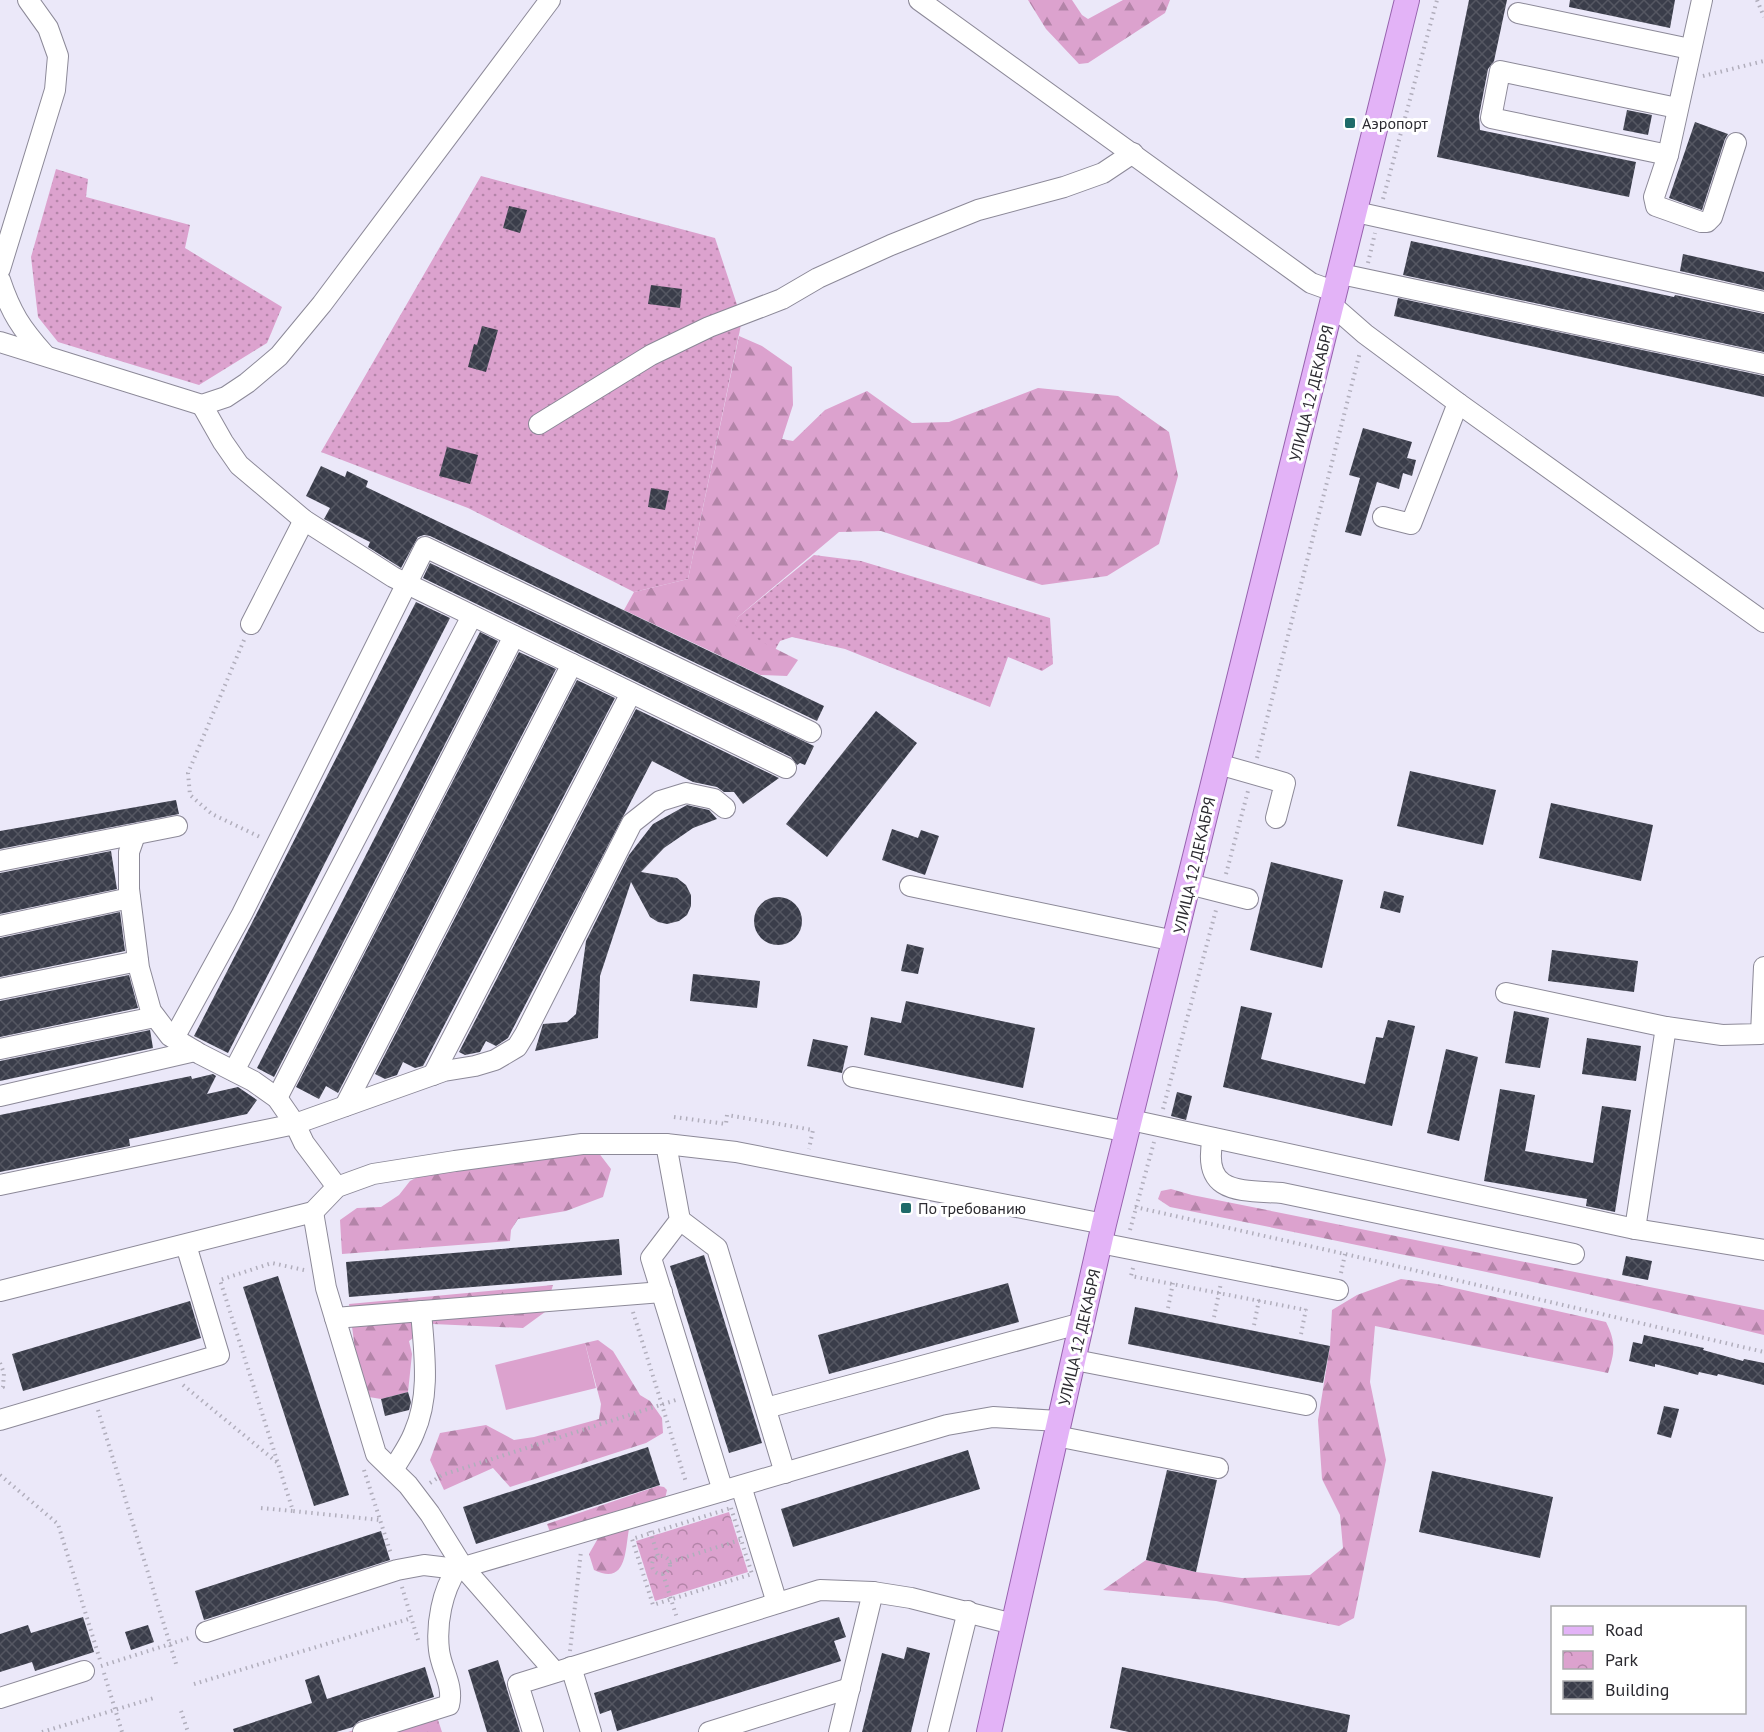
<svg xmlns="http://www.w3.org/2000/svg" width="1764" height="1732" font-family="'PT Sans',sans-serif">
<defs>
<pattern id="grass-dots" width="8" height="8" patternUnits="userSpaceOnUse" patternTransform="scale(1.5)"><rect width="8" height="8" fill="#dca2ce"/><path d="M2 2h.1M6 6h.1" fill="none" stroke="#b384a8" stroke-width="1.8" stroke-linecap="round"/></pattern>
<pattern id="forest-firs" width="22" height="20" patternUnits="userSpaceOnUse" patternTransform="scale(1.5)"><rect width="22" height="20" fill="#dca2ce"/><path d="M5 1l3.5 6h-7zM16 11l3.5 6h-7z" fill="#b384a8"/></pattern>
<pattern id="park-crowns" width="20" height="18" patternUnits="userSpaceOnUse" patternTransform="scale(1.5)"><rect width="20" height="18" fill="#dca2ce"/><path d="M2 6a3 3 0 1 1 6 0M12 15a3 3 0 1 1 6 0" fill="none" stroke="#b384a8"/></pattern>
<pattern id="building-cross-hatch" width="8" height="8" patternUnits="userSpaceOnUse" patternTransform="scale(1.5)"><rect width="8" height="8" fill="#3a3d4a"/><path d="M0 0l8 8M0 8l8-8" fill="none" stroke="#555762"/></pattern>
</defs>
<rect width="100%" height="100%" fill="#ebe8f9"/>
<g fill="url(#grass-dots)">
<path d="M56,169L88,179L86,197L190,225L185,248L282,307L267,343L199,385L58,342L38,317L31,257Z"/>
<path d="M481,176L715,238L742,320L688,579L634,592L468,508L321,452Z"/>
<path d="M814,555L861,561L1050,618L1053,664L1042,671L1008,657L990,707L845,649L792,637L780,641L761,675L720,656L738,617Z"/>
</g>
<g fill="url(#forest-firs)">
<path d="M1028,0H1072L1082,15L1088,19L1123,0H1170L1165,13L1088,63L1079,64L1046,29Z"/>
<path d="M739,336L762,346L792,367L793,405L782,439L793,441L825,410L867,391L912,423L949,422L1038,388L1118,396L1169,432L1178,476L1159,544L1107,576L1042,585L881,531L839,532L738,617L735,625L762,642L798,660L787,676L761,675L624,610L634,592L688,579Z"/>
<path d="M598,1152L611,1169L603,1197L566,1211L518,1219L511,1230L510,1241L342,1254L340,1220L357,1208L381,1207L399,1195L410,1181L425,1173Z"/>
<path d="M1171,1189L1192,1195L1764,1310V1335C1567,1287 1369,1247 1170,1207L1158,1199L1161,1191Z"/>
<path d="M1401,1279L1437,1284L1606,1322C1616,1342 1615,1352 1608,1373L1375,1326L1370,1382L1386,1460L1354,1618L1339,1626L1216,1601L1103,1590L1146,1560L1196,1572L1242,1578L1310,1575L1343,1548L1340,1515L1322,1479L1318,1420L1330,1346L1332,1310L1357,1295Z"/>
<path d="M553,1285L545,1312L523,1328L433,1324L409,1341L412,1354L408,1392L381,1399L369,1397L358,1372L349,1304Z"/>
<path d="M598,1340L613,1351L640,1395L650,1401L662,1418L663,1433L646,1443L510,1487L493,1468L444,1490L430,1460L440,1433L486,1425L514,1440L534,1437L599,1419L601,1404L585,1343Z"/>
<path d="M658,1486L664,1487L667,1490L665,1499L651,1505L647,1503L637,1506C636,1514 630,1521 629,1529C625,1550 627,1586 594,1570L589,1554L601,1533L550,1532L547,1524Z"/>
</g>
<g fill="url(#park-crowns)">
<path d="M729,1512L748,1572L655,1601L636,1541Z"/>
<path d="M433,1705L442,1732H348Z"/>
</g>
<path fill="#dca2ce" d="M585,1343L596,1388L506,1410L495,1365Z"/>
<g fill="url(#building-cross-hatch)">
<path d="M1469,0H1507L1494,61L1488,69L1479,116L1480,130L1636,162L1629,197L1437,157Z"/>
<path d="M1570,0H1675L1670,28L1569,7Z"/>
<path d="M1627,110L1652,115L1648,135L1623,130Z"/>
<path d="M1695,122L1728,134L1725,139L1702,210L1669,198Z"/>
<path d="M509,206L527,210L520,233L503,228Z"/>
<path d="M1411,241L1674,297L1675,295L1764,314V352L1403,275Z"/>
<path d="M1683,254L1764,272V290L1680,271Z"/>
<path d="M651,285L682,289L680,308L648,304Z"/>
<path d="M1398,298L1764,376V397L1394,316Z"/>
<path d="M482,326L498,330L486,372L468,367L474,344L477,345Z"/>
<path d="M1363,428L1412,442L1407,458L1416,460L1412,476L1403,473L1399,489L1377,482L1361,536L1345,532L1360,478L1349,475Z"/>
<path d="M447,447L478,455L470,484L439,476Z"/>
<path d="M321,466L345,477L347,471L368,481L366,487L824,706L817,721L430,536L424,535L418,537L401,568L398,566L368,547L370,542L324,519L330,508L306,496Z"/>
<path d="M651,488L669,491L665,510L648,507Z"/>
<path d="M430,563L814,746L805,765L800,763L797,765L791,757L423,578Z"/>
<path d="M416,602L450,618L228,1053L194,1036Z"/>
<path d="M480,632L498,641L274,1077L257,1068Z"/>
<path d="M519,652L556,669L338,1093L326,1086L319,1099L296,1087Z"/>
<path d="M577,680L615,698L423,1066L415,1068L403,1062L397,1075L385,1079L375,1074Z"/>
<path d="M636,709L779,778L743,804L734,792H724L717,787L693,782L652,761L508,1038L496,1046L486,1041L480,1052L465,1055L459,1052Z"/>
<path d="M876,711L917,743L827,857L786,824Z"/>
<path d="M1410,771L1496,790L1483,845L1397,826Z"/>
<path d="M176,800L179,814L0,849V831Z"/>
<path d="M1551,803L1653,825L1641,881L1539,858Z"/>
<path d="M687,805L709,810L717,819L693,828L664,848L641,872L677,878L686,885L691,895V906L687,915L679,921L667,924L658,922L650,917L631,882L600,976L598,1038L535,1051L543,1024L567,1022L576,1014L586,941L629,855L653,824Z"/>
<path d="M892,829L918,838L921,830L939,836L925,875L882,860Z"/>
<path d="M111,851L117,889L0,914V873Z"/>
<path d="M1271,862L1343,880L1322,968L1250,950Z"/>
<path d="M1384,891L1404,896L1400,913L1380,908Z"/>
<circle cx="778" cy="921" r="24"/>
<path d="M120,912L125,951L0,977V938Z"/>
<path d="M907,944L924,948L918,974L901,971Z"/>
<path d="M1552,950L1638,961L1634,992L1548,981Z"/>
<path d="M693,974L760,981L757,1008L690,1001Z"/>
<path d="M129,975L138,1008L0,1037V1001Z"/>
<path d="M906,1001L1035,1028L1023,1088L864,1055L871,1017L901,1023Z"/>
<path d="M1241,1006L1272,1013L1261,1059L1365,1084L1376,1037L1383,1038L1388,1020L1415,1026L1392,1126L1223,1087Z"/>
<path d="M1514,1011L1549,1018L1540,1068L1505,1063Z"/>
<path d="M150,1030L153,1048L0,1081V1061Z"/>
<path d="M1587,1038L1641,1046L1636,1081L1582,1074Z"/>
<path d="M813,1039L848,1046L842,1073L807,1066Z"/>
<path d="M1446,1049L1478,1057L1459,1141L1427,1133Z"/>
<path d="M213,1074L216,1076L207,1094L238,1087L257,1100L247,1114L129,1139L130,1146L0,1172V1115L191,1076L192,1079Z"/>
<path d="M1500,1089L1535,1095L1525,1151L1593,1163L1602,1106L1631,1110L1615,1212L1586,1206L1587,1199L1484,1181Z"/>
<path d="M1177,1092L1192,1096L1186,1120L1171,1116Z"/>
<path d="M619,1239L622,1275L349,1297L346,1262Z"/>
<path d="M704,1255L762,1443L729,1453L670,1266Z"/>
<path d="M1626,1256L1652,1261L1648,1280L1622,1275Z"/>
<path d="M278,1276L349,1495L314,1506L243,1287Z"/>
<path d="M1008,1283L1019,1322L829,1374L818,1335Z"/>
<path d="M190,1301L201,1338L23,1391L12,1354Z"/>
<path d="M1135,1307L1330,1346L1323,1383L1128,1344Z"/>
<path d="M1644,1335L1704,1348L1703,1350L1743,1361L1744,1359L1764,1363V1385L1718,1374L1717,1376L1699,1372L1698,1375L1655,1364V1367L1629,1361L1633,1342L1642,1344Z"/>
<path d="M408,1392L411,1402L409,1410L385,1416L381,1399Z"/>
<path d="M1664,1406L1679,1409L1671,1438L1657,1434Z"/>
<path d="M648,1447L660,1485L476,1544L463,1507Z"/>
<path d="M968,1450L980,1489L793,1547L781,1509Z"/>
<path d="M1167,1470L1217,1480L1196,1572L1146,1560Z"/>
<path d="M1432,1471L1553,1497L1540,1558L1419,1532Z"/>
<path d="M381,1531L390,1560L204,1620L195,1591Z"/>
<path d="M83,1617L94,1652L35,1671L32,1662L0,1672V1634L28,1625L31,1633Z"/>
<path d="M839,1617L846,1637L834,1641L841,1661L617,1731L611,1710L600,1714L594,1693Z"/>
<path d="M148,1625L154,1642L131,1650L125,1632Z"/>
<path d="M907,1647L930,1653L911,1732H862L882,1653L904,1659Z"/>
<path d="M498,1660L506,1686L520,1732H487L468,1670Z"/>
<path d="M425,1667L434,1697L359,1721L353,1727L336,1732H234L233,1729L312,1703L305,1680L319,1675L327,1699Z"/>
<path d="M1122,1667L1350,1715L1347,1732H1129L1110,1728Z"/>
</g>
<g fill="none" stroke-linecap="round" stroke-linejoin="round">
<defs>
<g id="minor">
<path d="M919,0L1311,283L1336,292"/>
<path d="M1702,0L1668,155L1654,197L1656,206L1701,222H1707L1712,217L1736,143"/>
<path d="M1518,13L1690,49"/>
<path d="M1668,155L1491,118L1500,71L1677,108"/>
<path d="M1356,212L1764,302"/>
<path d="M0,269L55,90L58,56L48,28L28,0"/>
<path d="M1341,274L1764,364"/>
<path d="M0,280C11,313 21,328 44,354"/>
<path d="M1333,306L1365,334L1458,403L1764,622"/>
<path d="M0,342L202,405L226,397L247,383L279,356L322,304L550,0"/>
<path d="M202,405L223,442L239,465L304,520L393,577L786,768"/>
<path d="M539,424L651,355L709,327L782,299L818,278L891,245L978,210L1064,187L1103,173L1133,153"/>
<path d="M1383,517L1411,524L1458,403"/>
<path d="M251,624L304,520"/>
<path d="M1218,764L1285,783L1276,818"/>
<path d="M135,835L129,852V889L139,968L151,1011L170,1036L200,1054L253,1081L277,1098L295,1124L304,1143L337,1187"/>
<path d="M0,861L177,826"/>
<path d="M1189,884L1248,899"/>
<path d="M910,886L1175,941"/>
<path d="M0,926L130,898"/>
<path d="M0,989L138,961"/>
<path d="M1506,993L1666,1027L1722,1035L1761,1034L1764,967"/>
<path d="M174,1038L242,914L425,547L811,732"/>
<path d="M0,1049L155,1017"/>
<path d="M234,1071L472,616"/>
<path d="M433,1075L631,693"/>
<path d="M853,1077L1128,1132"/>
<path d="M0,1096L195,1051"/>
<path d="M277,1098L514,636"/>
<path d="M345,1106L572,664"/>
<path d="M1131,1120L1635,1229L1666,1027"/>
<path d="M1213,1138C1201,1195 1240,1190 1282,1193L1574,1254"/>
<path d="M666,1144L680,1220L651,1258L723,1491"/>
<path d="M0,1185L295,1124L444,1071L475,1066L495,1060L517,1047L525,1034L632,823L660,801L686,793L714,799L725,808"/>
<path d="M313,1212L326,1288L376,1454L408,1485L430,1514L463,1567L555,1672"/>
<path d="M680,1220L717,1248L785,1473"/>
<path d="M1635,1229L1764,1250"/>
<path d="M1100,1243L1338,1290"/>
<path d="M0,1291L313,1212L337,1187L373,1174L455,1161L582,1144H666L736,1152L1104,1224"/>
<path d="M335,1318L662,1292"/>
<path d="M1075,1360L1306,1405"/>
<path d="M766,1408L1082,1323"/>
<path d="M0,1420L219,1355L186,1245"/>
<path d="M1056,1436L1218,1468"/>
<path d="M393,1470C400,1458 409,1446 414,1433C431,1395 424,1351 421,1311"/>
<path d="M741,1486L777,1603"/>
<path d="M206,1632L397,1570L424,1565L457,1569L947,1425L993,1417L1059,1421"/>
<path d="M571,1667L591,1732"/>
<path d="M0,1698L84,1671"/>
<path d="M363,1732L449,1705C454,1685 441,1669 439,1650C436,1624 442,1591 457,1569"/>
<path d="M533,1732L518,1684L820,1590L873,1592L911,1598L1013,1624"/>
<path d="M709,1732L850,1688"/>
<path d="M839,1732L873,1592"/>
<path d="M938,1732L968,1611"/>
</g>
<path id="major" d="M989,1732L1104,1224L1407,0"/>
</defs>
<use href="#minor" stroke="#8c8998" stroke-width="22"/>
<use href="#major" stroke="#9762ae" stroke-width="26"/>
<g stroke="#b1aebc" stroke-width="4" stroke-dasharray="1.5 4.5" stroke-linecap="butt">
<path d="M1757,0L1764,17"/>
<path d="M1703,76L1764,61"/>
<path d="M1383,199L1437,0"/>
<path d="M1368,263L1375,233"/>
<path d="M244,640L188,773L190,795L212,814L260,837"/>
<path d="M1257,758L1360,352"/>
<path d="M1226,874L1248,791"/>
<path d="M1163,1109L1216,910"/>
<path d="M674,1117L726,1124L727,1115L813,1130L809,1149"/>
<path d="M1135,1207L1345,1254L1764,1352"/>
<path d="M1130,1230L1154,1142"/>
<path d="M1133,1268L1131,1276L1306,1310"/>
<path d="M304,1270L272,1263L220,1280L293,1511L380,1520"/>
<path d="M1341,1273L1345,1254"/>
<path d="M1168,1308L1173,1283"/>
<path d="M633,1312L686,1482"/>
<path d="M1214,1317L1221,1283"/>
<path d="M1254,1325L1259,1300"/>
<path d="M1301,1334L1306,1309"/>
<path d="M0,1363L4,1373L3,1387L0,1389"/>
<path d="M183,1385L279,1464"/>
<path d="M98,1410L177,1667"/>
<path d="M364,1470L391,1554"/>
<path d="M0,1475L58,1524L100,1660"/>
<path d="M430,1483L442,1475L676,1400"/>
<path d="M261,1508L293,1511"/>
<path d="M731,1508L752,1574L653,1605L632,1539Z"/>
<path d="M650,1531L658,1556"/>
<circle cx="661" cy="1565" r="9"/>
<path d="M670,1562L740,1540"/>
<path d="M663,1574L677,1618"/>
<path d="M402,1587L418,1640"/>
<path d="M570,1651L581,1551"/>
<path d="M101,1666L189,1638"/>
<path d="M104,1673L122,1732"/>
<path d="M194,1684L412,1618"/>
<path d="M181,1711L188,1732"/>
<path d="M42,1732L154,1698"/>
</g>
<use href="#minor" stroke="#fff" stroke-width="20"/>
<use href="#major" stroke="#e3b3f7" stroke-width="24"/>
</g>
<g fill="#1e6a69" stroke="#fff" stroke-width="2">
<rect x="1344" y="117" width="12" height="12" rx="3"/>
<rect x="900" y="1202" width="12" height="12" rx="3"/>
</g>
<g text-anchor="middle" stroke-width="6" stroke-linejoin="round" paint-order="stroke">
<g font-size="16" fill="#2c2b31" stroke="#fff" text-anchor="start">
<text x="1362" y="129">Аэропорт</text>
<text x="918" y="1214">По требованию</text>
</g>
<g font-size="16" fill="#2c2b31" stroke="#fff">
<text transform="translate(1311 393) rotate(-76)" y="6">УЛИЦА 12 ДЕКАБРЯ</text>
<text transform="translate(1194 865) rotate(-77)" y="6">УЛИЦА 12 ДЕКАБРЯ</text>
<text transform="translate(1079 1337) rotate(-77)" y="6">УЛИЦА 12 ДЕКАБРЯ</text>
</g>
</g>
<rect x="1551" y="1606" width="195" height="108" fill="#ffffff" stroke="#abaaad" stroke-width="1.5"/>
<rect x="1563" y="1626" width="30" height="9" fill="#e3b3f7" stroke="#abaaad" stroke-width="1.5"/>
<text x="1605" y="1636" font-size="18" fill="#2c2b31">Road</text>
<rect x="1563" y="1651" width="30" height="18" fill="url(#park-crowns)" stroke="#abaaad" stroke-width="1.5"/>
<text x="1605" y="1666" font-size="18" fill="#2c2b31">Park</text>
<rect x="1563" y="1681" width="30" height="18" fill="url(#building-cross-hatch)" stroke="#abaaad" stroke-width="1.5"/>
<text x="1605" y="1696" font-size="18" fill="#2c2b31">Building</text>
</svg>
